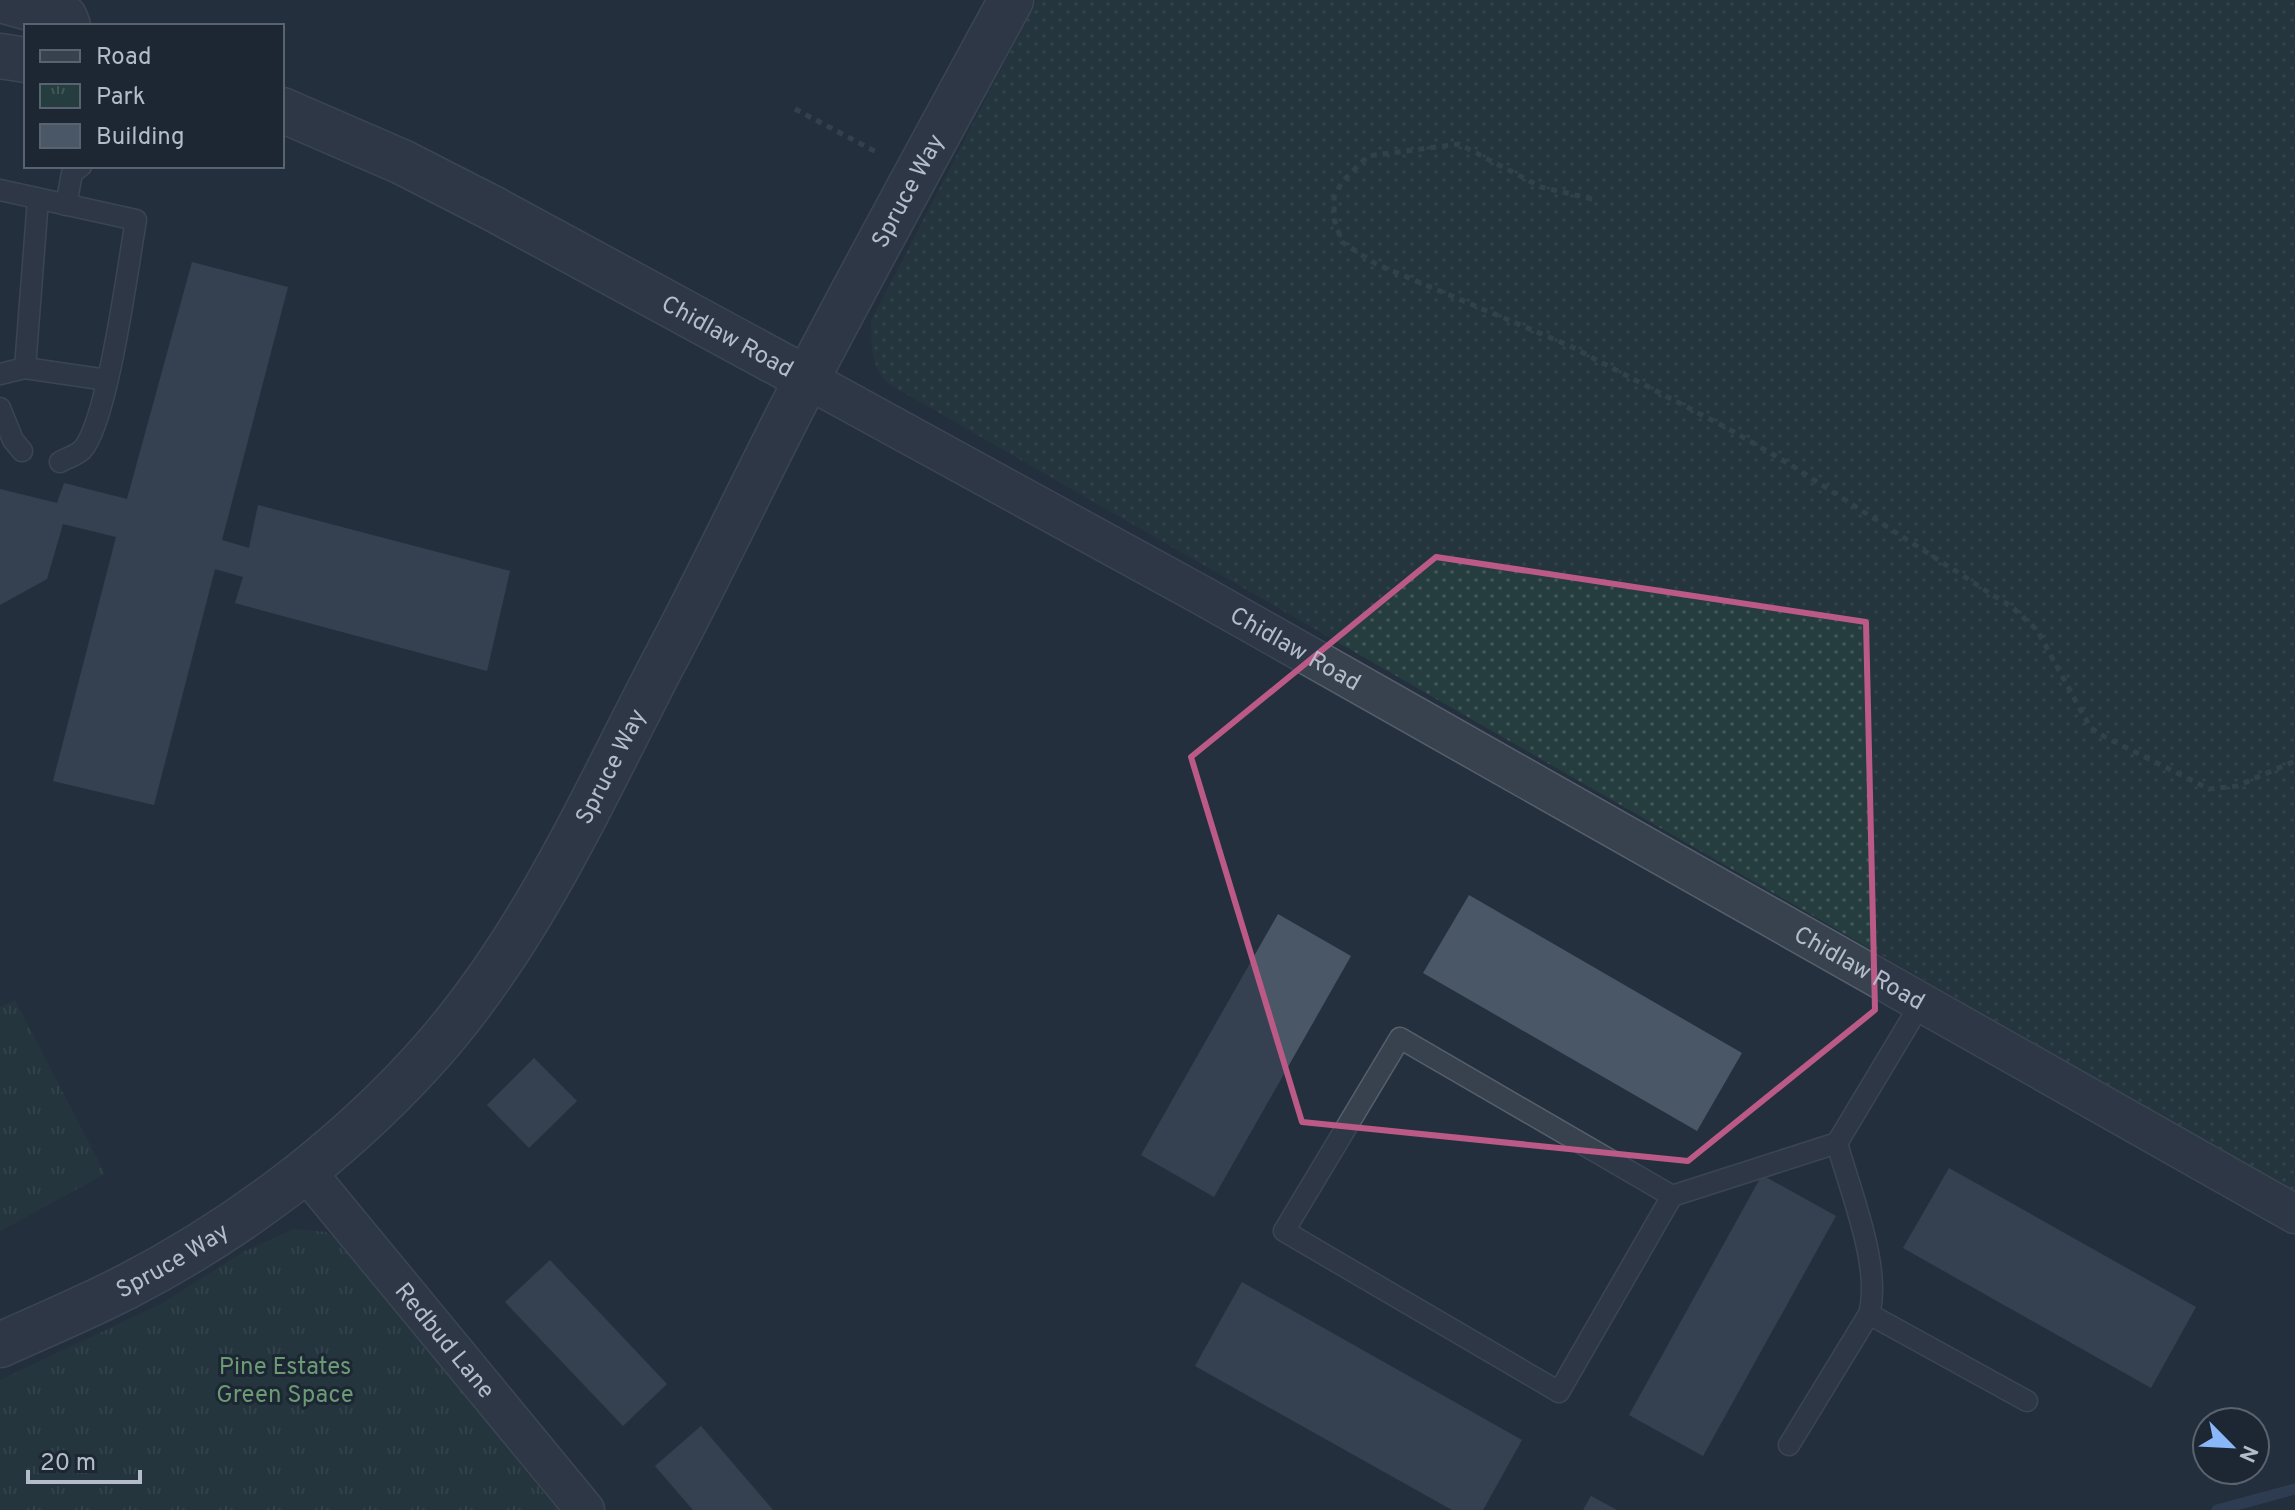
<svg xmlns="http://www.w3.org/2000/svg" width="2295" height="1510" font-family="Overpass,sans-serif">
<defs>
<pattern id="grass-dots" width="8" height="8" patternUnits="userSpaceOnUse" patternTransform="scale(2)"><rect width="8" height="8" fill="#263d3f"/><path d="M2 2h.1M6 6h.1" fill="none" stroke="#435759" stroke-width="1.8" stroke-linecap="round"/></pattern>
<pattern id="park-tufts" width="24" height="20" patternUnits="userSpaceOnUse" patternTransform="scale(2)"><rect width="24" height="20" fill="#263d3f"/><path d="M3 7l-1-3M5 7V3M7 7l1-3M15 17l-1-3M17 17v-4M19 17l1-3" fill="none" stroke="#435759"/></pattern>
</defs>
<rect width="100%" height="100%" fill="#24303e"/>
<path fill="url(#grass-dots)" d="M1037,0H2295V1193L889,384C870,366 872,345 871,321Z"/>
<g fill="url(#park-tufts)">
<path d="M15,1000L105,1174L0,1231V1007Z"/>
<path d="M294,1229L326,1232L344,1243L557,1510H0V1380L163,1303L243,1252Z"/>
</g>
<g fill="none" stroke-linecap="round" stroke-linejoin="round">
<path stroke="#394d67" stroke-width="11" d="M2217,1510L2295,1489"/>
</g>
<g fill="#4a5767">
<path d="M192,262L288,287L222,540L249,548L258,505L510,571L487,671L235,603L243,577L215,569L154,805L53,781L116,537L63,524L47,579L0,605V489L57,503L64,483L127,499Z"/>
<path d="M1469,895L1742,1053L1697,1131L1423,973Z"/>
<path d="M1278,914L1351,956L1214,1197L1141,1155Z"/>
<path d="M534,1058L577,1101L529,1148L487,1105Z"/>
<path d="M1949,1168L2196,1307L2151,1388L1903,1248Z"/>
<path d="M1762,1175L1836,1216L1703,1456L1629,1415Z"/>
<path d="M550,1260L667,1384L623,1426L505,1302Z"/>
<path d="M1242,1282L1522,1440L1483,1510H1452L1195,1366Z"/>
<path d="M701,1426L773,1510H693L655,1466Z"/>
<path d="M1591,1496L1617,1510H1583Z"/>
</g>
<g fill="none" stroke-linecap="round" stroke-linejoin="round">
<defs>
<g id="service">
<path d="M0,190L136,220C128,265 108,422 82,450C77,455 67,458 60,462"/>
<path d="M66,205L72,173L81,166"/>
<path d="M25,368L38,199"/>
<path d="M0,374L25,368L107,380"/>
<path d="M0,408L13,440L22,451"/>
<path d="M1672,1196L1400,1038L1284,1231L1559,1392L1672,1196L1837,1143L1921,1003"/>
<path d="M1869,1314L2027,1401"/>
<path d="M1789,1445L1869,1314C1882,1267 1850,1191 1837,1143"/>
</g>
<g id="minor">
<path id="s1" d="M807,379L1203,596L2295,1214"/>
<path id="s2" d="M304,1169L585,1510"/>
</g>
<g id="tertiary">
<path d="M1,0L65,18L68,26"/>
<path d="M0,56L26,60"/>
<path id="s3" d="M282,110L402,162L492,208L807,379"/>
<path id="s4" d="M0,1345C42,1326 85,1308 126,1287C235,1231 339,1153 422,1062C526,949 590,804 660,669C712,572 758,472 809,375C875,249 943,125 1011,0"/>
</g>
</defs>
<use href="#service" stroke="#565f6c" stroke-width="23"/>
<use href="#minor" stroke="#565f6c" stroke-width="41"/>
<use href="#tertiary" stroke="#565f6c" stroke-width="47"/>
<g stroke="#445a5c" stroke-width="5" stroke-dasharray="6 6" stroke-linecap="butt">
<path d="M795,109L880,154"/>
<path d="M1592,199L1541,187L1459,144L1368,156L1342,182L1334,197V219L1342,242L1376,264L1570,346L1727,428L1791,465L2013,608L2037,630L2090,727L2099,734L2209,789L2237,786L2295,761"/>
</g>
<use href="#service" stroke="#38424e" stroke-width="20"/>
<use href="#minor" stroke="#38424e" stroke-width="38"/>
<use href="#tertiary" stroke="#38424e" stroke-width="44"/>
</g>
<path d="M0 0H2295V1510H0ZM1436,557L1866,622L1875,1010L1688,1161L1302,1122L1191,757Z" fill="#24303e" fill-opacity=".55" fill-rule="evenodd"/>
<path fill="none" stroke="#bc5a87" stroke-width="6" stroke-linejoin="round" d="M1436,557L1866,622L1875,1010L1688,1161L1302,1122L1191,757Z"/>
<g text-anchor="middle" stroke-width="6" stroke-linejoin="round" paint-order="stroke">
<g font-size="24" fill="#b4bcc9" stroke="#1d2733">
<text dy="8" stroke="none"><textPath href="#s4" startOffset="1512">Spruce Way</textPath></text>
<text dy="8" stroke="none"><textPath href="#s3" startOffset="500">Chidlaw Road</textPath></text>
<text dy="8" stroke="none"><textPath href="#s1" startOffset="558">Chidlaw Road</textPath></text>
<text dy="8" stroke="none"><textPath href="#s4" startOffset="864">Spruce Way</textPath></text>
<text dy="8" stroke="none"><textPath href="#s1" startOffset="1206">Chidlaw Road</textPath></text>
<text dy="8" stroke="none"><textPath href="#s4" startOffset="192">Spruce Way</textPath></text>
<text dy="8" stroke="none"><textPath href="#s2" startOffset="222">Redbud Lane</textPath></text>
</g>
<g font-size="24" fill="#6b9a75" stroke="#1d2733">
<text x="285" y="1374">Pine Estates<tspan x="285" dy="28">Green Space</tspan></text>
</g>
</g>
<rect x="24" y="24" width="260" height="144" fill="#1d2733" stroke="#59636f" stroke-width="2"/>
<rect x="40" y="50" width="40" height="12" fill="#38424e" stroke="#59636f" stroke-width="2"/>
<text x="96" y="64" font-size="24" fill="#b4bcc9">Road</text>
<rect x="40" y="84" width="40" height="24" fill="url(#park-tufts)" stroke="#59636f" stroke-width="2"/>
<text x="96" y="104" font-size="24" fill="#b4bcc9">Park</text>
<rect x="40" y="124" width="40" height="24" fill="#4a5767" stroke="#59636f" stroke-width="2"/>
<text x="96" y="144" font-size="24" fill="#b4bcc9">Building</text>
<g transform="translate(2231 1446) rotate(114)"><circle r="38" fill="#1d2733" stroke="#59636f" stroke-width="2"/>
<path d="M0-6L14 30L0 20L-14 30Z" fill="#8ab7f8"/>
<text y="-12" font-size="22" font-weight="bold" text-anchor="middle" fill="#b4bcc9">N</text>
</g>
<path d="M28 1470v12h112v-12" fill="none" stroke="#b4bcc9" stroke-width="4"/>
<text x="40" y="1470" font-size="24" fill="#b4bcc9" stroke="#1d2733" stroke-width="6" paint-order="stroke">20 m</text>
</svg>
